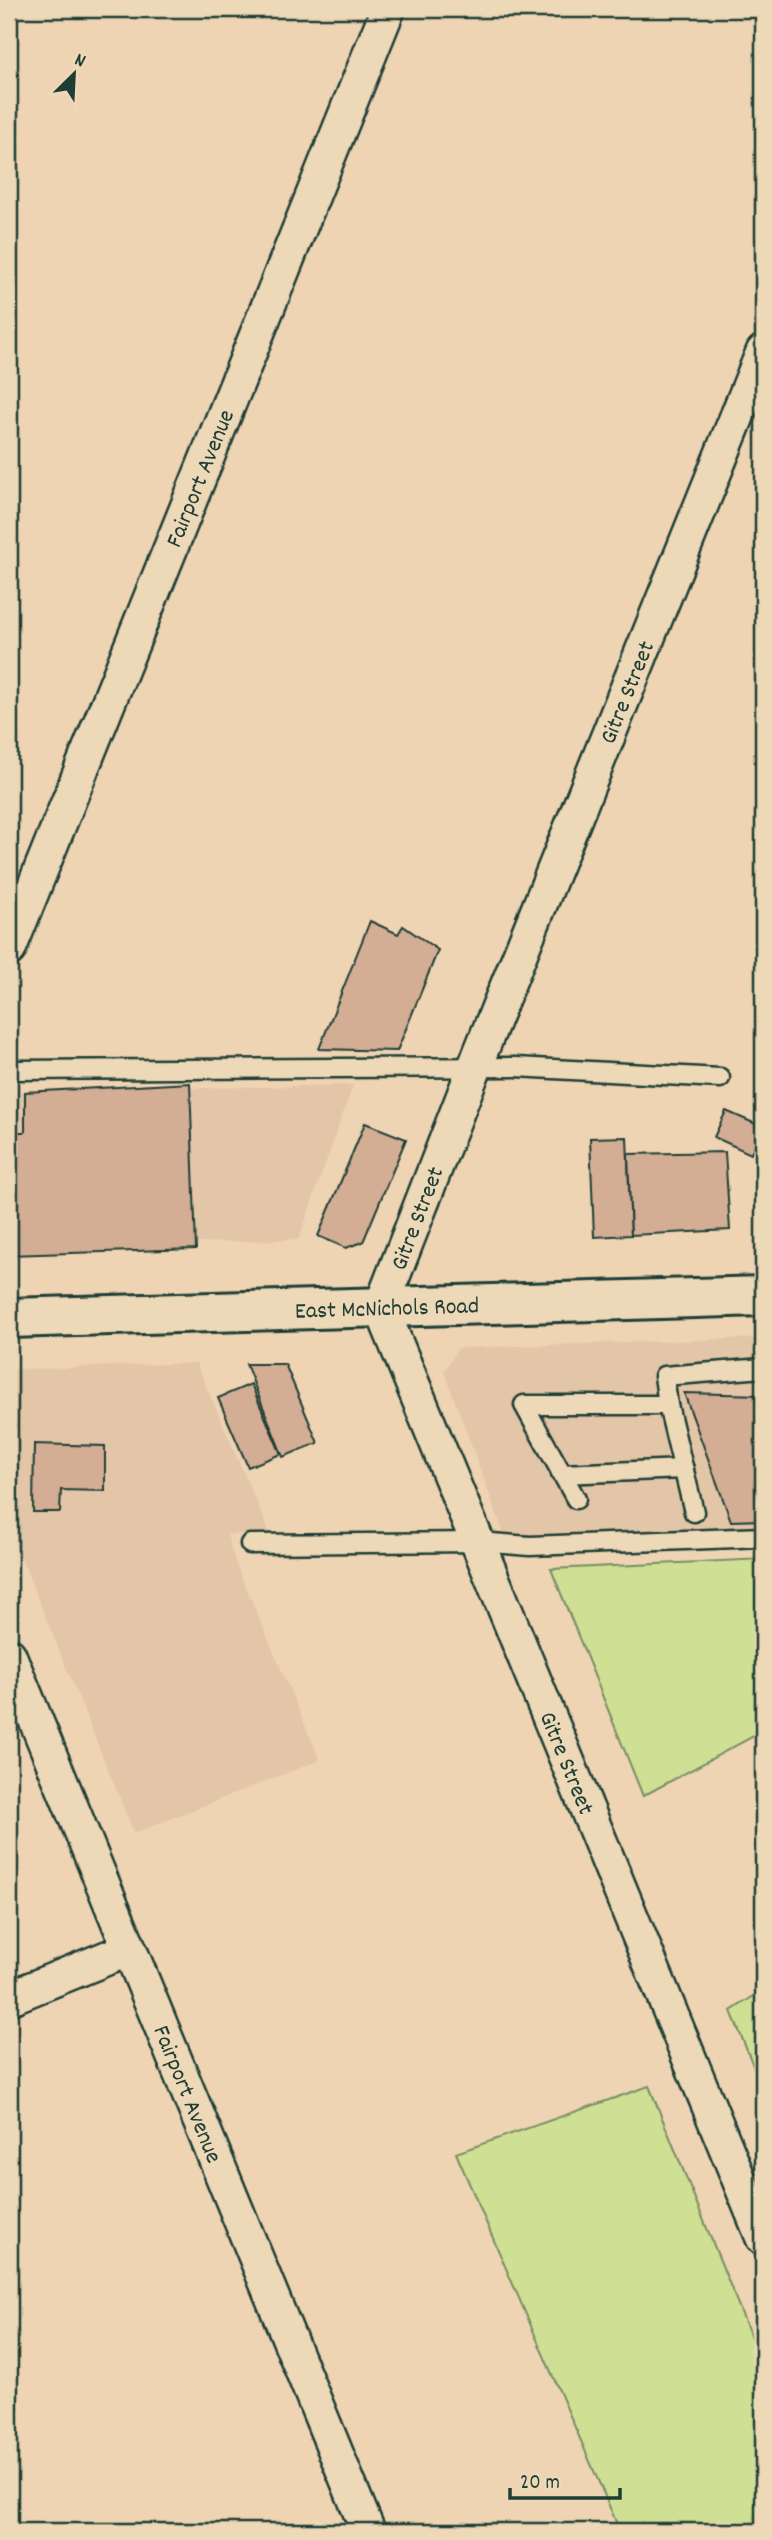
<svg xmlns="http://www.w3.org/2000/svg" width="772" height="2540" font-family="Dekko,sans-serif">
<rect width="100%" height="100%" fill="#efd4b4"/>
<filter id="ink" filterUnits="userSpaceOnUse"><feTurbulence type="fractalNoise" baseFrequency=".0143" numOctaves="2"/><feDisplacementMap in="SourceGraphic" scale="14" xChannelSelector="R" yChannelSelector="G"/><feConvolveMatrix kernelMatrix="1 2 1 2 8 2 1 2 1" color-interpolation-filters="sRGB"/></filter>
<g filter="url(#ink)">
<g fill="#e3c5a8">
<path d="M353,1085L299,1239L9,1251V1092Z"/>
<path d="M763,1338V1526L505,1537L444,1371L458,1348Z"/>
<path d="M196,1363L270,1533L227,1535L235,1562L320,1760L134,1833L9,1528V1370Z"/>
</g>
<g fill="#cfdf93" stroke="#778e64" stroke-width="2">
<path d="M763,1559V1731L643,1796L551,1569Z"/>
<path d="M763,1990V2090L731,2011Z"/>
<path d="M649,2086L763,2366V2531H620L456,2153Z"/>
</g>
<g fill="#d3ad94" stroke="#1f3d34" stroke-width="2">
<path d="M370,921L398,934L403,926L438,950L397,1051L319,1049Z"/>
<path d="M190,1083L196,1249L9,1255V1132H25V1092Z"/>
<path d="M726,1111L763,1127L751,1154L714,1137Z"/>
<path d="M365,1123L406,1139L363,1242L346,1248L318,1236Z"/>
<path d="M627,1137L631,1235L594,1237L590,1138Z"/>
<path d="M725,1152L730,1230L631,1235L628,1154Z"/>
<path d="M246,1364H285L318,1443L283,1457Z"/>
<path d="M251,1384L281,1454L248,1467L218,1398Z"/>
<path d="M684,1393L763,1395V1520L731,1521Z"/>
<path d="M34,1444L105,1446V1491L61,1490L60,1512H33Z"/>
</g>
<g fill="none" stroke-linecap="round" stroke-linejoin="round">
<defs>
<g id="lane">
<path d="M9,1070L516,1067L720,1078"/>
<path d="M561,1474L684,1469"/>
<path d="M576,1499L524,1405H668"/>
<path d="M694,1512L668,1405L664,1376L763,1368"/>
<path d="M250,1544L478,1542L530,1546L763,1537"/>
</g>
<g id="street">
<path id="s1" d="M763,352L481,1051L381,1307L763,2238"/>
<path id="s2" d="M9,949L388,9"/>
<path id="s3" d="M9,1655L368,2531"/>
<path d="M9,1998L129,1949"/>
</g>
<g id="secondary">
<path id="s4" d="M9,1318L763,1296"/>
</g>
</defs>
<use href="#lane" stroke="#1f3d34" stroke-width="23"/>
<use href="#street" stroke="#1f3d34" stroke-width="38"/>
<use href="#secondary" stroke="#1f3d34" stroke-width="44"/>
<use href="#lane" stroke="#edd8b7" stroke-width="18"/>
<use href="#street" stroke="#edd8b7" stroke-width="33"/>
<use href="#secondary" stroke="#edd8b7" stroke-width="38"/>
</g>
</g>
<g text-anchor="middle" stroke-width="5" stroke-linejoin="round" paint-order="stroke">
<g font-size="24" fill="#1f3d34" stroke="#edd8b7">
<text dy="8" stroke="none"><textPath href="#s2" startOffset="508">Fairport Avenue</textPath></text>
<text transform="translate(626 692) rotate(-68)" y="8">Gitre Street</text>
<text transform="translate(416 1218) rotate(-69)" y="8">Gitre Street</text>
<text dy="8" stroke="none"><textPath href="#s4" startOffset="378">East McNichols Road</textPath></text>
<text dy="8" stroke="none"><textPath href="#s1" startOffset="1521">Gitre Street</textPath></text>
<text dy="8" stroke="none"><textPath href="#s3" startOffset="474">Fairport Avenue</textPath></text>
</g>
</g>
<rect width="772" height="2540" fill="none" stroke="#edd8b7" stroke-width="35"/>
<rect x="18" y="18" width="737" height="2505" fill="none" stroke="#1f3d34" stroke-width="2.5" filter="url(#ink)"/>
<g transform="translate(74 74) rotate(24)" stroke="#edd8b7" stroke-width="5" paint-order="stroke">
<path d="M0-5L12 26L0 18L-12 26Z" fill="#1f3d34"/>
<text y="-10" font-size="19" font-weight="bold" text-anchor="middle" fill="#1f3d34">N</text>
</g>
<path d="M510 2488v10h110v-10" fill="none" stroke="#1f3d34" stroke-width="3.5"/>
<text x="520" y="2488" font-size="21" fill="#1f3d34" stroke="#edd8b7" stroke-width="5" paint-order="stroke">20 m</text>
</svg>
